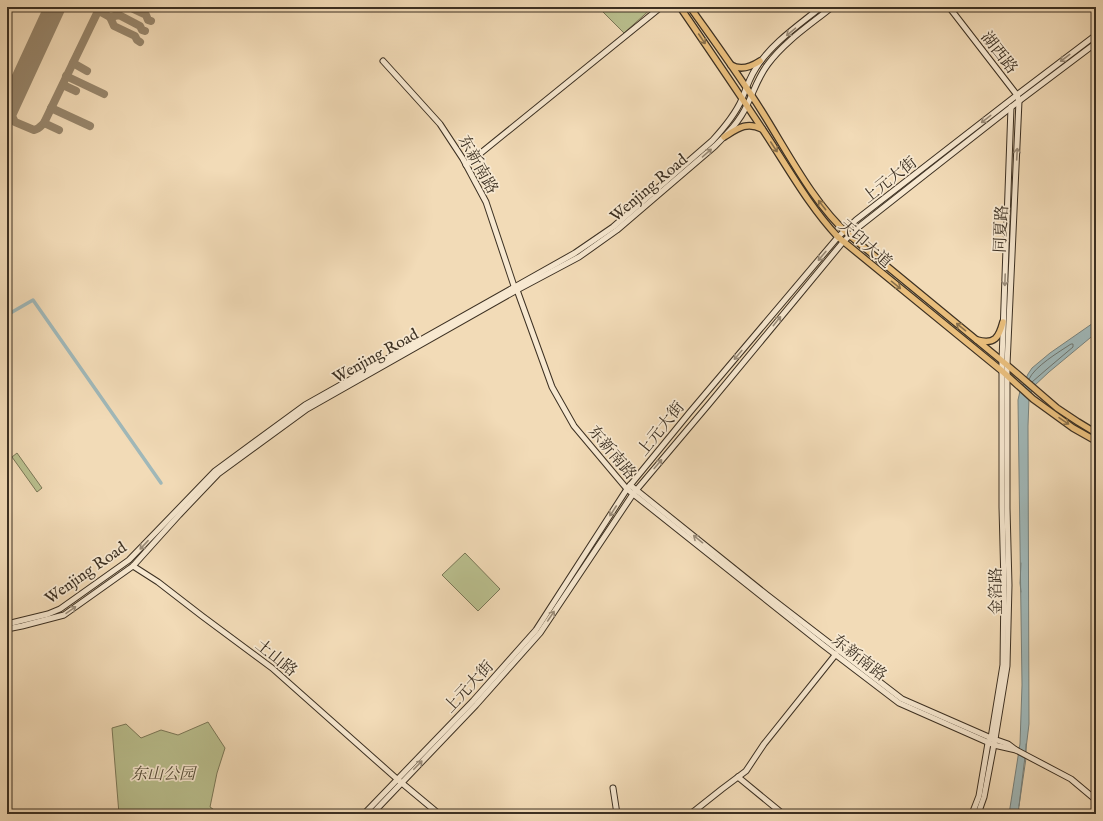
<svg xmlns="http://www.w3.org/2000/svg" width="1103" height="821" font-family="'IM FELL English','Noto Serif SC',serif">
<rect width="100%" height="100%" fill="#f2dbb7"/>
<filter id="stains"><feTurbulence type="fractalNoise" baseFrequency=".005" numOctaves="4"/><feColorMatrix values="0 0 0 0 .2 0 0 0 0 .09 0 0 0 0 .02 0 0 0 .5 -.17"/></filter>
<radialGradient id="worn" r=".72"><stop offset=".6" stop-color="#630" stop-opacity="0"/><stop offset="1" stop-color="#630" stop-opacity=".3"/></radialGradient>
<g fill="#bac08f" stroke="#7b7858">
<path d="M598,7H653L624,33Z"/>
<path d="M17,453L42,488L37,492L12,457Z"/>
<path d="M465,553L500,589L478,611L442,575Z"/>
<path d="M208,722L225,748L217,773L210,807L220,814H119L112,728L126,724L141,738L161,730L178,735Z"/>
</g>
<path fill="#a0b8b9" stroke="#78827d" d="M1096,321V333L1049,372L1034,386L1029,398L1028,426L1029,724L1018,814H1009L1020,744L1022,685L1018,400L1020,391L1028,374L1032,368L1050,353Z"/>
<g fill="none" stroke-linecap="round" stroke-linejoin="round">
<path stroke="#6e746e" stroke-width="1" d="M1029,379C1035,366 1059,352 1071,344H1073V347L1047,369L1032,382"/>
<g stroke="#78827d" stroke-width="1">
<path d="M1021,563L1020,583L1021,592"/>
<path d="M1026,744V753"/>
<path d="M1019,806L1026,758"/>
</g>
<path stroke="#a0b8b9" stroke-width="3.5" d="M7,315L33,300L161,483"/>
<g stroke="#97866c" stroke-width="8">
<path d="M129,7L146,15L148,20L151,21"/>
<path d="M99,11L110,17L114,26L135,36L137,40L140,42"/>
<path d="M110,17L119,15L140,26L142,30L145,31"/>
<path d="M73,63L87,71"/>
<path d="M66,76L104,94"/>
<path d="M63,85L76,91"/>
<path d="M11,103L10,112L15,122L34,130C39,129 41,126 44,123L100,7"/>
<path d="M51,108L90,126"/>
<path d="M44,123L59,130"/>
</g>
<path stroke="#97866c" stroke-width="21" d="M7,111L55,7"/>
<defs>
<g id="secondary">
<path d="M949,7L1017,95L1019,101L1007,365V508L1009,585L1007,666L995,739L984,797L978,814"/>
<path d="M383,61L440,124L463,159L486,202L514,286L517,290L552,387L574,426L627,489L823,645L899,703L994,745L1016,750"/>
<path d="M466,165L661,7"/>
<path d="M630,485L767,595L902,699L991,738L1008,744L1016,750L1071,779L1096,800"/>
<path d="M133,566L158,582L202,616L272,668L397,779L439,814"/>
<path d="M7,624L48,614L60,609L129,560L215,471L305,405L575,253L613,227L712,141C724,128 735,115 742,99C746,88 750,77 756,68C772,43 799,25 821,7"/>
<path d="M7,629L22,626L64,615L133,566L179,515L218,474L307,409L517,290L579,257L617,230L715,146C728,133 740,121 747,105C754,91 758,77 768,64C785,41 810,25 832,7"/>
<path d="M738,777L783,814"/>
<path d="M613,788L617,814"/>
<path d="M364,814L473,701L536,630L627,489L690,412L838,237L856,220L1017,95L1096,35"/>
<path d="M372,814L476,705L540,633L633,494L709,404L843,242L860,226L926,174L1019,101L1096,43"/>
<path d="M689,814L693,812L722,789L746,771L764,744L836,654"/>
<path d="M972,814L979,796L988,743L991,738L1003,665L1004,584L1002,507V361L1011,107"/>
</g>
<g id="primary">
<path d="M680,7C708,48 736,89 763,130C787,166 808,205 838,237L1002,371L1033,399L1073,428L1096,441"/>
<path d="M690,7C714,41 739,75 761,110C787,151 813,203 849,235L1007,365L1057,408L1078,422L1096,433"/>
<path d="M731,65C741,71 751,67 760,61"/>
<path d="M724,137C737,129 746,121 762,129"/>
<path d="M977,340C995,345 999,337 1003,322"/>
</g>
</defs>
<use href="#secondary" stroke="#3c3022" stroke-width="7"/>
<use href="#primary" stroke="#3c3022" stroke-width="8"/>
<use href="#secondary" stroke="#f7e8d0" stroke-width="5"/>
<use href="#primary" stroke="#e9be7c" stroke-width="5.5"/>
</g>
<defs><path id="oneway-shaft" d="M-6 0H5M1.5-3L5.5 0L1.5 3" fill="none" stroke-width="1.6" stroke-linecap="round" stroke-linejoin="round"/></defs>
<g stroke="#9a8c79">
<use href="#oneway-shaft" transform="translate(791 32) rotate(140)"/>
<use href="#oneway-shaft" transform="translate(1065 58) rotate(143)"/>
<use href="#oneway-shaft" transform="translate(986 119) rotate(142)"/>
<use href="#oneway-shaft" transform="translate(707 153) rotate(-41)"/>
<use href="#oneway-shaft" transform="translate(1017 154) rotate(-87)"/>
<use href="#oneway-shaft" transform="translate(822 256) rotate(130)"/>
<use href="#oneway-shaft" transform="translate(1005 280) rotate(92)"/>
<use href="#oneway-shaft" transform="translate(777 321) rotate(-51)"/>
<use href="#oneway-shaft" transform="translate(738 355) rotate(130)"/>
<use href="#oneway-shaft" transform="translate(658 464) rotate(-50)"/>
<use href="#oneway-shaft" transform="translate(613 511) rotate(123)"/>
<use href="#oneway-shaft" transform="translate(698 539) rotate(-141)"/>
<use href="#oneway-shaft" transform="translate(144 545) rotate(133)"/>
<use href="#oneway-shaft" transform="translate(71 610) rotate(-35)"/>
<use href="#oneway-shaft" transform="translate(551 616) rotate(-56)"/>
<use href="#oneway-shaft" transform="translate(418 765) rotate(-46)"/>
</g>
<g stroke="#8a704a">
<use href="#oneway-shaft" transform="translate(702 39) rotate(56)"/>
<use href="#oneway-shaft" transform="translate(774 147) rotate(57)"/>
<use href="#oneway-shaft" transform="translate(822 205) rotate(-128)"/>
<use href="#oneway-shaft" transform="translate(896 285) rotate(39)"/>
<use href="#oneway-shaft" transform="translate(961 327) rotate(-141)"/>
<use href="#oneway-shaft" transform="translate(1064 421) rotate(34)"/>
</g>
<g text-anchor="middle" stroke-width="3.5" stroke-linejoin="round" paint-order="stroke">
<g font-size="16" fill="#3c3022" stroke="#f7e8d0">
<text transform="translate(1000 52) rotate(52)" y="6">湖西路</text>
<text transform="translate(479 164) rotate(61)" y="6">东新南路</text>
<text transform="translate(889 179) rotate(-38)" y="6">上元大街</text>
<text transform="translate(648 187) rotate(-40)" y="6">Wenjing Road</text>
<text transform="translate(1000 229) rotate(-87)" y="6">同夏路</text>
<text transform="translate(866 243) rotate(41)" y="6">天印大道</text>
<text transform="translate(375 355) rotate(-29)" y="6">Wenjing Road</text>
<text transform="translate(660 428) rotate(-51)" y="6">上元大街</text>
<text transform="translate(613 452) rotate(50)" y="6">东新南路</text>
<text transform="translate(85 572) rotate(-35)" y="6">Wenjing Road</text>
<text transform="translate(995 591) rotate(-90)" y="6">金箔路</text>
<text transform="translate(277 657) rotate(39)" y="6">土山路</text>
<text transform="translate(860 657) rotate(38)" y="6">东新南路</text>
<text transform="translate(468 686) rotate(-47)" y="6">上元大街</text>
</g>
<g font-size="16" font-style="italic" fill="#554d38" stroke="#f7e8d0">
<text x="163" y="779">东山公园</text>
</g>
</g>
<rect width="1103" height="821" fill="none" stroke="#f2dbb7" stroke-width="24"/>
<rect x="8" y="8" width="1087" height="805" fill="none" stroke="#3c3022" stroke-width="2"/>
<rect x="12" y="12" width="1079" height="797" fill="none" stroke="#3c3022"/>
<rect width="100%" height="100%" filter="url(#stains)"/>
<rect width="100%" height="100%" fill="url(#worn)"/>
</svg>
